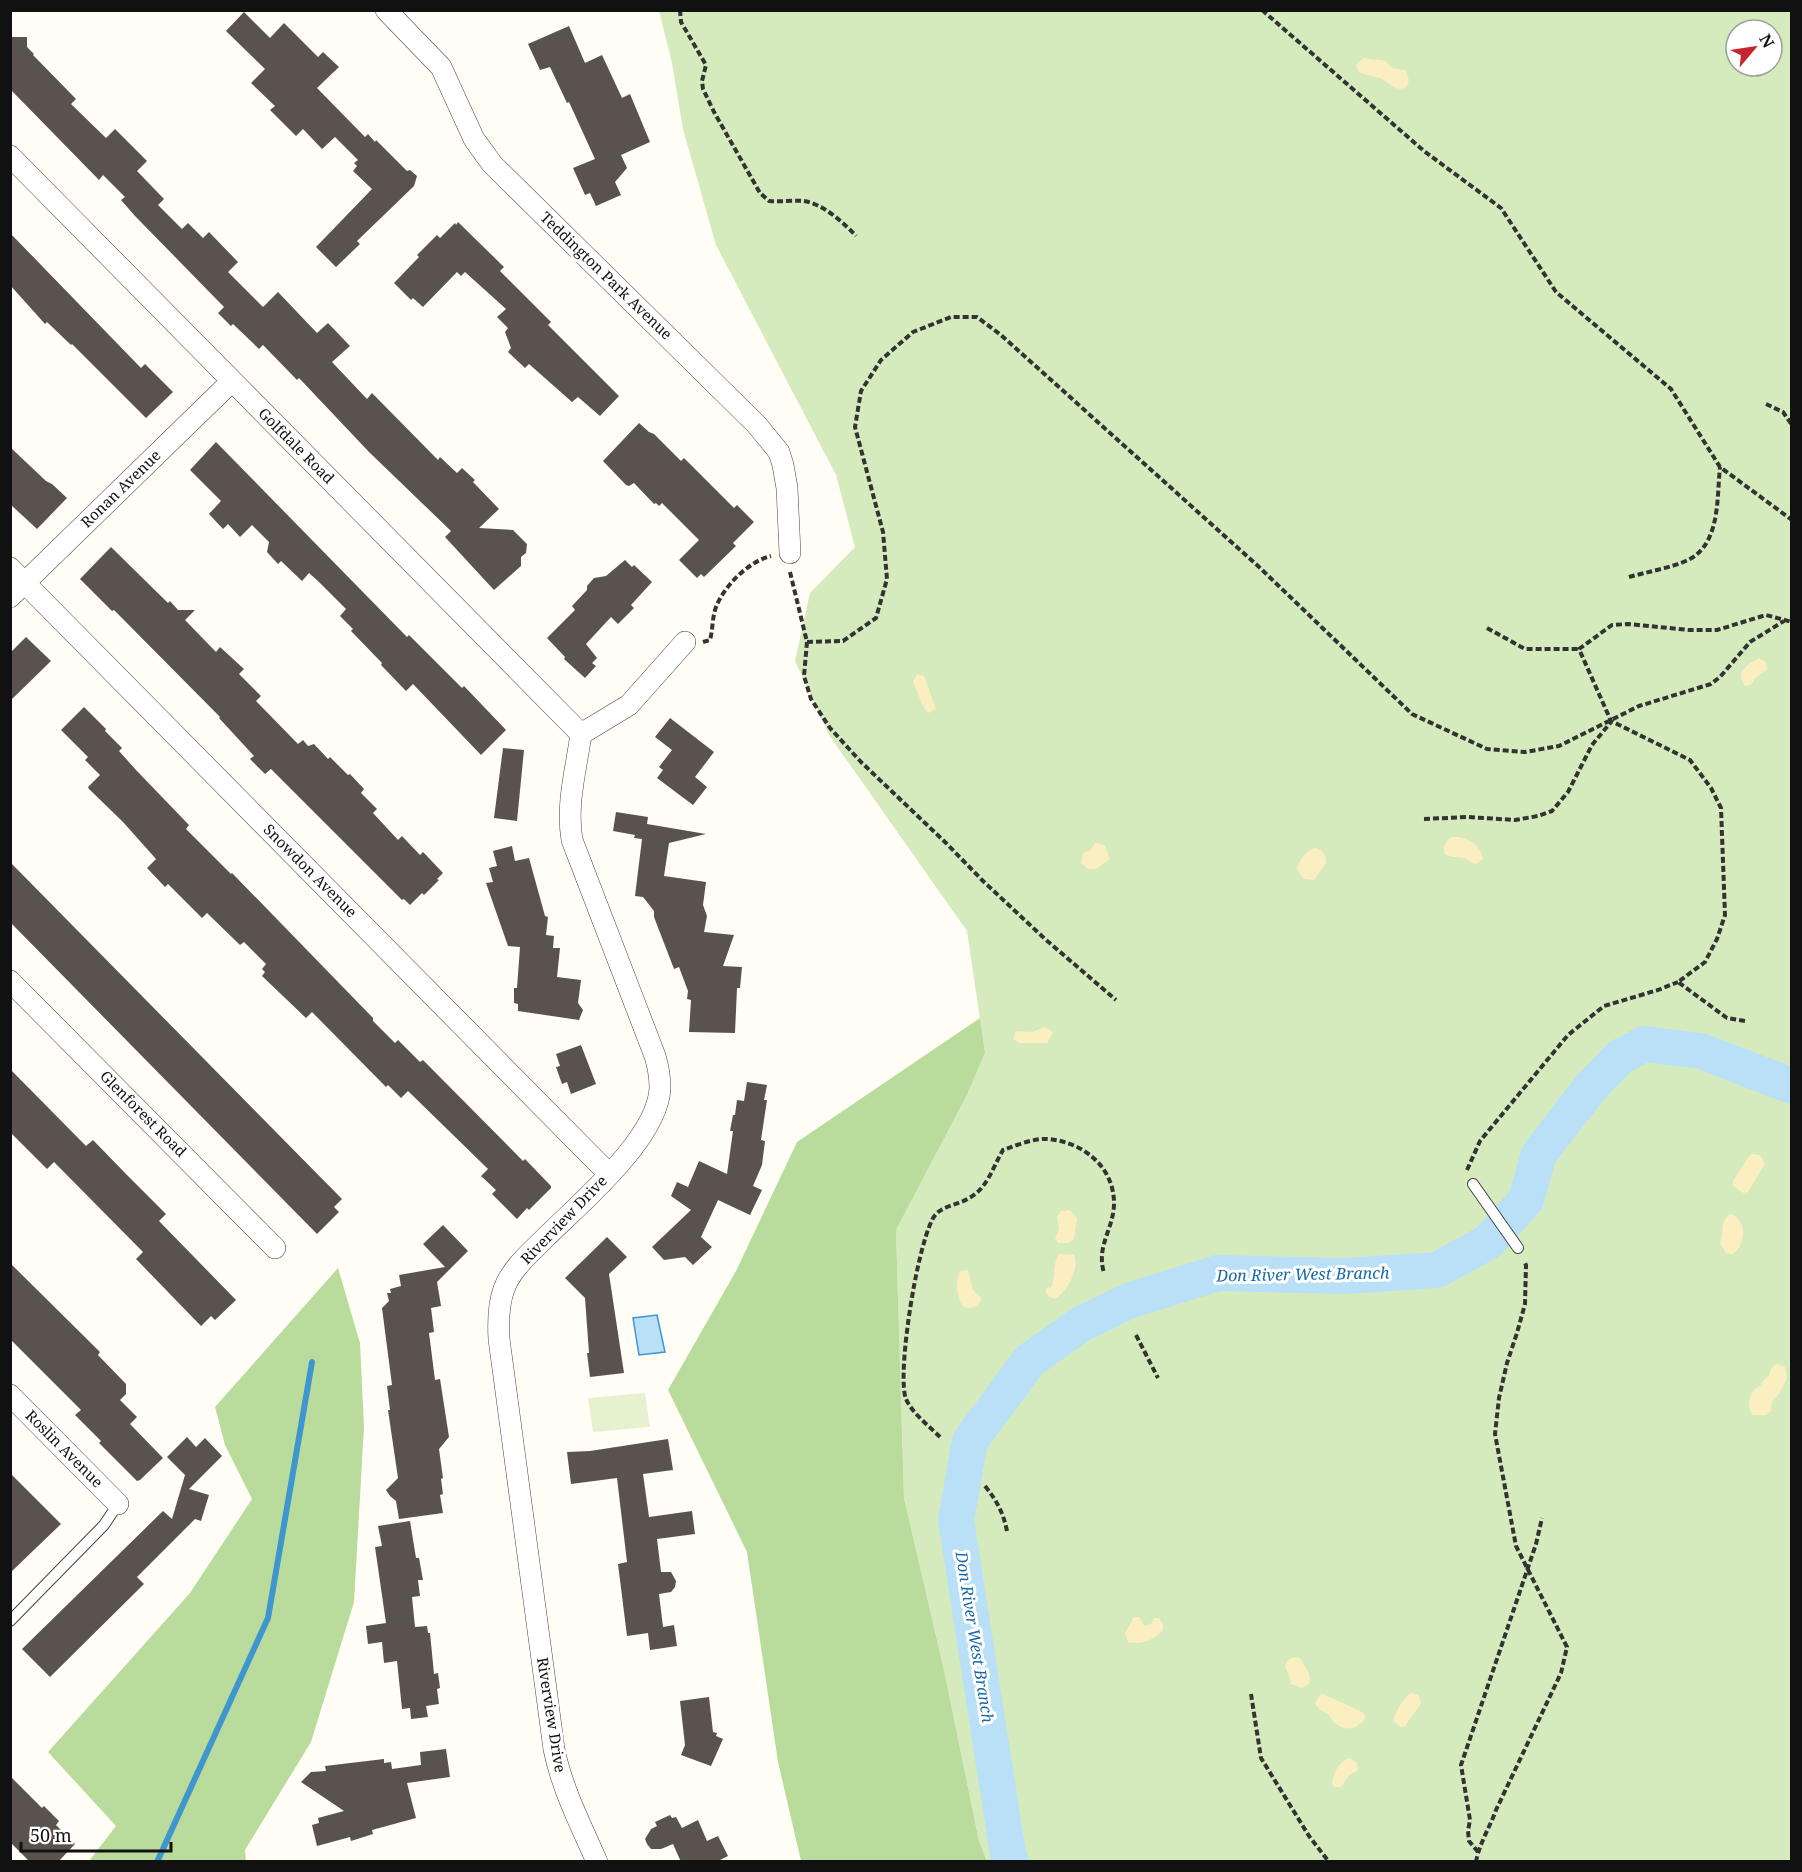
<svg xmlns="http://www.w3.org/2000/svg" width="1802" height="1872" font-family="'Noto Serif',serif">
<rect width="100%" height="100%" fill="#fffdf5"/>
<path fill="#d5ebbd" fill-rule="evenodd" d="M659,11H1791V1861H987L979,1841L944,1670L904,1498L896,1230L967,1095L985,1053L967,931L829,735L795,661L810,593L855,547L836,475L716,245L683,129L672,63ZM1736,30H1772V66H1736Z"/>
<g fill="#b9dc9c">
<path d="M980,1018L985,1053L967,1095L896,1230L904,1498L944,1670L979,1841L987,1861H801L778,1762L747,1552L668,1390L736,1271L797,1142Z"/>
<path d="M338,1268L360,1343L364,1427L354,1602L311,1742L245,1850L246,1861H89L116,1826L48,1752L190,1593L252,1499L225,1445L215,1407Z"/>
</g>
<g fill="#fbeec1">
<path d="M1363,58L1386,61L1392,68L1406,70C1407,77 1412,80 1405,88C1395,91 1390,84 1382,79C1377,76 1366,76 1358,71L1356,65Z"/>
<path d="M1759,658L1766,662L1767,670L1755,678L1751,685L1745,686C1735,673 1747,664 1759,658Z"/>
<path d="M917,674L924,676L936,709L928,713C920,704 919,693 913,682Z"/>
<path d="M1453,837C1467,836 1481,845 1483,859L1476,864C1471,863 1468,859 1464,858C1456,857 1453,858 1445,854C1442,847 1446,839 1453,837Z"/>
<path d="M1095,843L1105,845L1110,859L1096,869H1088L1081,863L1083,853L1091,850Z"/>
<path d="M1314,848C1323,849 1326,855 1326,863L1314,880L1304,879L1297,870C1297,862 1306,851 1314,848Z"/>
<path d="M1045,1027L1053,1032L1047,1043H1019L1013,1039L1016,1031L1032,1032Z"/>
<path d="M1752,1154L1760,1155L1765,1164L1748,1192L1743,1193L1733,1186V1181L1749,1156Z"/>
<path d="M1070,1210L1077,1218L1074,1239L1068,1243H1058L1055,1238L1059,1229L1057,1217L1061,1211Z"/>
<path d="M1731,1214C1748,1221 1746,1244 1733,1254L1726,1253L1720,1243C1725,1233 1718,1221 1731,1214Z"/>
<path d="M1061,1254L1074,1255C1080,1269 1067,1292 1055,1299L1048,1296L1045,1289L1051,1287C1056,1278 1053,1263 1058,1255Z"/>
<path d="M968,1270L973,1290L982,1299L977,1306C975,1307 969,1309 967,1308C956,1306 955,1278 960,1271Z"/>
<path d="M1777,1364L1785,1367L1787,1378L1779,1394L1772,1401L1771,1411L1766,1415H1753C1745,1406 1750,1390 1761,1385L1762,1382L1769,1375L1772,1367Z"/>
<path d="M1134,1617H1139L1145,1626L1151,1624L1154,1618H1159L1163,1624V1630C1155,1640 1141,1645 1128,1642L1125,1633Z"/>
<path d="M1294,1657L1300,1658L1309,1673L1310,1680L1309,1684L1302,1688L1291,1684L1290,1678L1285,1666L1288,1660Z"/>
<path d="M1321,1693L1364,1713L1365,1718C1357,1731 1343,1732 1332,1720C1331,1719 1331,1717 1330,1716C1324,1711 1319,1711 1315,1703Z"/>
<path d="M1411,1693L1418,1695L1421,1702C1418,1712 1409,1716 1406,1726L1401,1727L1393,1721C1396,1710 1402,1700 1411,1693Z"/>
<path d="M1350,1758L1357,1763L1358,1770L1349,1775L1341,1787H1335L1332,1785C1332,1775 1340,1760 1350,1758Z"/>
</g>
<path fill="#e6f2cf" d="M645,1393L650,1427L593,1432L588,1398Z"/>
<path fill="#b9e0f7" stroke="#3f96cf" stroke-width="1.5" d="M657,1315L665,1352L639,1355L633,1318Z"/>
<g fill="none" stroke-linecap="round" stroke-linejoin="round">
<path stroke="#3f96cf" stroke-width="6" d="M157,1862L268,1618L312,1362"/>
<path stroke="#b9e0f7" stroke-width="36" d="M1011,1862L1008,1854L956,1520L970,1441L1029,1361L1081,1324L1131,1300L1218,1273L1345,1276L1437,1270L1488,1242L1526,1200L1539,1154L1590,1088L1620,1057L1644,1044L1701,1051L1792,1086"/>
</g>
<g fill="#5a524d">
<path d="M244,12L270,38L284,23L318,57L323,52L339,67L317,88L365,137L368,134L375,142L376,140L407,171L410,170L417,176L414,186L357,241L360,244L336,267L316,247L372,189L353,171L357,166L354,163L358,160L335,137L322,149L303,129L296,136L270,110L275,106L251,83L265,69L226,31Z"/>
<path d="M569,26L585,63L602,55L622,98L630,94L650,142L621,155L627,168L615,182L621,195L596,206L590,193L585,195L573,168L595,159L569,102L567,103L550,67L540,70L528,44Z"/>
<path d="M10,37H27V47L34,54L33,55L76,99L71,104L106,138L115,129L147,161L137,171L164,199L158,205L182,229L188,223L203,238L209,232L238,262L228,272L263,307L278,292L317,333L328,323L350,346L332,362L367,399L372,393L438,460L440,457L457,473L462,468L475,480L473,482L499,509L479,528L513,530L527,544L526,553L521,557V566L494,590L445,537L451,531L369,452L299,378L297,380L263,345L259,349L233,324L231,326L218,313L224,307L135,216L121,200L125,197L103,175L99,180L10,89Z"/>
<path d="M458,222L504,267L500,271L551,322L548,325L619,396L600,416L578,397L572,402L529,364L525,368L508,352L511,348L505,332L508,328L497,317L506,309L465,272L461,276L457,272L423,307L413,298L411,300L394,283L419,257L417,255L437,235L440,238L455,223L456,225Z"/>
<path d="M10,233L141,368L145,364L173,392L146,418L72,344L71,345L47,322L45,324L10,285Z"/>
<path d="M639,423L649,432L654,434L681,461L684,458L734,508L737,505L754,522L733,543L736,546L704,577L701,574L697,578L679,560L699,540L662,503L659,506L656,503L654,504L634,483L629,486L626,485L603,461Z"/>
<path d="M216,442L407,637L409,635L462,688L464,686L506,730L481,755L413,684L406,691L381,665L382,663L351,631L353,629L340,616L346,609L318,581L309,573L302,581L281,561L278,564L267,552L269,542L252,525L240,537L228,524L223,529L209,514L221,501L190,470Z"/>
<path d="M10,447L46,481L52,484L67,498L37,529L10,504Z"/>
<path d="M111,547L168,603L170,601L178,610H195L185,620L216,652L220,647L244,669L239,674L261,696L256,701L298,744L303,740L308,746L314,744L328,759L330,757L348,775L350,774L364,789L361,793L377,809L373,813L398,840L402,836L420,855L423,852L426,855L443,873L437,879L439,880L424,895L422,893L410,905L404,899L402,900L271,769L265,774L250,759L254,756L219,718L220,717L114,610L112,611L80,579Z"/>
<path d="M625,560L632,567L634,565L652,582L631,605L634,608L618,624L611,617L586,644L597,658L592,663L596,666L585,678L564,659L565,657L547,638L575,610L572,606L587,590V586L594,578L606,576Z"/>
<path d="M26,637L51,661L10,701V653Z"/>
<path d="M84,707L106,729L105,731L122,748L119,751L136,770L189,825L186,829L231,874L232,873L373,1018V1021L395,1043L398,1040L420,1062L423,1060L523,1161L525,1159L551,1186V1188L529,1210L527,1208L517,1219L492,1194L496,1190L481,1176L488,1169L408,1091L401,1098L388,1085L386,1087L312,1012L306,1018L262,976L265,972L262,969L266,964L244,942L240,945L207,913L202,918L168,884L165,887L147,868L156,859L123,822L89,789L88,787L100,775L85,760L88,757L61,730Z"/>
<path d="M670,718L714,752L695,777L707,787L693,805L657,778L663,770L659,767L672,750L655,737Z"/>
<path d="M503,748L524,750L517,821L494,818Z"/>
<path d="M616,812L648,817L647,824L706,834L669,843L664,876L706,882L703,905L707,916L704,932L734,935L723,966L742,967L740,988H737L735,1033L689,1032L691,1000L687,999L688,991L679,967L674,969L654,917V911L643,897L635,896L642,839L634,838L635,835L613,831Z"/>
<path d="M512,846L515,861L529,858L545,916L548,917L546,935L554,936L553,948H560L557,977L581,980L578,1003L583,1010L579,1020L518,1011V1004L514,1003V988H517L520,947L508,946L486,883L493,882L489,868L497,866L493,851Z"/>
<path d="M10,862L342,1199L334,1207L339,1212L317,1234L10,922Z"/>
<path d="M581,1045L596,1084L571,1094L567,1082L562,1084L556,1067L560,1066L556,1054Z"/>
<path d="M10,1069L86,1146L93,1140L127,1175L166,1214L159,1221L236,1300L215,1320L211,1316L201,1326L136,1259L143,1252L54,1162L47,1169L10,1132Z"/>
<path d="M747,1082L767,1085L764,1100H767L761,1140L765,1141L762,1165L753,1186L762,1190L750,1215L718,1200L701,1237L712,1247L693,1265L685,1257L664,1260L652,1247L691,1210L671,1196L677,1182L688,1187L699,1161L727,1174L733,1131H730L733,1115H735L737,1100L744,1101Z"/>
<path d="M443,1225L468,1251L437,1282L441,1306L431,1308L434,1332L429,1333L435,1380L440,1379L449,1437L439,1449L443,1478L441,1479L443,1494L440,1495L443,1513L399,1519L396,1501L390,1496L386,1490L398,1478L388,1410H390L387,1386L392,1385L382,1308L389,1301L387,1293H391L390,1289L401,1286L399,1275L445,1267L423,1244Z"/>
<path d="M607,1237L627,1257L609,1274L624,1373L590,1377L587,1353H589L585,1298L565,1278Z"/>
<path d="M10,1263L100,1352L98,1355L126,1384V1394L120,1400L137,1417L130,1424L163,1458L140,1480L137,1481L99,1443L101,1441L75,1415L81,1410L10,1339Z"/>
<path d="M187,1437L196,1447L205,1438L222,1456L189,1489L209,1495L201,1521L195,1519L137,1577L144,1584L50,1677L22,1649L163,1511L172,1519L185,1475L167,1457Z"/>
<path d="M668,1439L673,1470L643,1474L649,1517L692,1511L695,1534L657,1539L661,1572H671L676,1581L675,1587L671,1592L659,1594L663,1627L674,1625L677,1646L650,1650L648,1633L627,1636L618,1564L627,1562L617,1478L571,1484L567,1452L590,1451Z"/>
<path d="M10,1473L61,1524L10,1573Z"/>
<path d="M410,1521L416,1558H419L423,1580H418L420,1596L412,1597L415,1627L427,1626L428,1633H430L434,1674L438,1673L440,1688L437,1689L439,1704L426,1706L428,1717L411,1719L410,1708L402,1709L397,1661L384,1663L382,1642L368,1644L366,1626L386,1623L375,1547L382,1546L378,1526Z"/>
<path d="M709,1697L713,1732L717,1733L716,1736L723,1739L711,1766L681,1755L685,1745L680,1701Z"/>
<path d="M446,1749L450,1777L407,1783L416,1818L372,1830L373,1834L351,1841L350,1837L317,1846L312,1825L319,1823L318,1818L344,1811L301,1782L311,1772L326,1771L325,1766L384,1759V1763L391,1762L392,1769L421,1765L420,1752Z"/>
<path d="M10,1776L42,1808L44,1806L59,1821L56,1825L75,1844L58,1862H30L10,1842Z"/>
<path d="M670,1815L672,1818L676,1817L682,1828L698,1820L707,1841L718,1836L728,1856L716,1862H681L673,1844L661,1849H651L647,1844L645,1839L651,1829L657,1826L655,1822Z"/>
</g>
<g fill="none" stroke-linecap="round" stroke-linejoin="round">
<defs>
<g id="service">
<path d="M1473,1184L1518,1248"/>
<path d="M10,1621L104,1525L118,1504"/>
</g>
<g id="minor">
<path d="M386,10L441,67L474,139L492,164L756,424L779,452L783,465L787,488L790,553"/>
<path d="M10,156L581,734"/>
<path d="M10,568L609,1174"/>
<path d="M10,597L232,381"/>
<path d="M581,734C576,770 566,804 572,840L655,1056C658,1066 660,1078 660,1088C658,1139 579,1204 544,1239C530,1253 511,1269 504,1289C498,1305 498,1322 499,1339L554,1749C562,1789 581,1825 597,1862"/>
<path d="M581,734L629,705L685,642"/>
<path d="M10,981L275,1248"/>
<path d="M10,1395L118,1504"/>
</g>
</defs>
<use href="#service" stroke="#444" stroke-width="12"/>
<use href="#minor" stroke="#444" stroke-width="22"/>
<g stroke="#333" stroke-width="4" stroke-dasharray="6 3" stroke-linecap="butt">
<path d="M680,10L681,22L706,65L702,81L703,89L714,112L760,193L769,201C781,202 793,200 804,201C823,204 843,222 856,236"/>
<path d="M1262,10L1424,151L1501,208L1556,292L1671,389L1720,467L1792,520"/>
<path d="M1766,404L1783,412L1792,425"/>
<path d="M790,572L807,642L804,676L811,699L830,728L861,762L946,843L983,881L1045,939L1116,1000"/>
<path d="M1629,577C1646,572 1683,566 1696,555C1720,536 1717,495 1720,467"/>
<path d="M1487,628L1525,649H1579"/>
<path d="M703,642L710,640C713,629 712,618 716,607C724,586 749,561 771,556"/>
<path d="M807,642L843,641L876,618L887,579L883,532L855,427L861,391L881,360L913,332L951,317H977L1001,335L1258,566L1412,714L1487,749L1525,752L1559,746L1639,706L1711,684L1720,677L1750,642L1784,621"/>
<path d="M1424,819L1468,817L1515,820L1538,816L1552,811L1568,792L1592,745L1611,722"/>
<path d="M1745,1021L1727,1018L1678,982L1705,962L1717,939L1725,915L1721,808L1711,788L1690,760L1611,721L1579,649L1612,625L1628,624L1689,630H1717L1766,615L1792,622"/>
<path d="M1467,1170L1480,1141L1568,1035L1604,1006L1658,990L1678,982"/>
<path d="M1136,1335L1158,1378"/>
<path d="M940,1437C929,1426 912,1413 906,1399C896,1374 919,1232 936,1214C945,1205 958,1205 969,1198C987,1189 993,1167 1003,1150C1017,1145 1034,1138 1048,1139C1084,1142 1115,1168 1114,1205C1113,1230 1096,1246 1104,1273"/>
<path d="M985,1486C997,1501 1003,1512 1007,1531"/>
<path d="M1251,1694L1261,1758L1309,1836L1329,1862"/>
<path d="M1478,1852L1469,1841L1468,1831L1470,1820L1461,1765L1536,1544L1542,1518"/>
<path d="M1476,1862C1479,1844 1490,1827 1496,1810L1561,1673L1567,1647L1516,1546L1495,1434L1499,1398L1507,1363L1517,1333L1525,1304L1526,1265L1524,1261"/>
</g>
<use href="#service" stroke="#fff" stroke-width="10"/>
<use href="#minor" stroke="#fff" stroke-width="21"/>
</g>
<g text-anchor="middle" stroke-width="6" stroke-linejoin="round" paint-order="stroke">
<g font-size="15" fill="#111" stroke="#fff">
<text transform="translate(606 276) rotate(44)" y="5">Teddington Park Avenue</text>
<text transform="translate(296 446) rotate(45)" y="5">Golfdale Road</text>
<text transform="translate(121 489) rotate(-44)" y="5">Ronan Avenue</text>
<text transform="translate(310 871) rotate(45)" y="5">Snowdon Avenue</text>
<text transform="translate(143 1114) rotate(45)" y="5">Glenforest Road</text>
<text transform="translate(564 1220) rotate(-46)" y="5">Riverview Drive</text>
<text transform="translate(64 1449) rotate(45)" y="5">Roslin Avenue</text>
<text transform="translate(551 1715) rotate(81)" y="5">Riverview Drive</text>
</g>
<g font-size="16" font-style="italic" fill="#1768a6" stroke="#fff">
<text transform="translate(1303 1274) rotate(-1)" y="6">Don River West Branch</text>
<text transform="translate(975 1637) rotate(81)" y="6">Don River West Branch</text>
</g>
</g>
<rect width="1802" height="1872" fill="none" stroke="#111111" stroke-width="24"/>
<g transform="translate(1754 48) rotate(61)"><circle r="28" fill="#ffffff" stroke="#a0a0a0" stroke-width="1.5"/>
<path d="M0-4.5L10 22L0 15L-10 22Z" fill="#c4262e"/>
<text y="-9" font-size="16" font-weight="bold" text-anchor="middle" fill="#111111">N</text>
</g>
<path d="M21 1842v9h150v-9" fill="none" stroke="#111111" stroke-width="3"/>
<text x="30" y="1842" font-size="18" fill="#111111" stroke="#ffffff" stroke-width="4.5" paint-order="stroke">50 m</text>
</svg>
